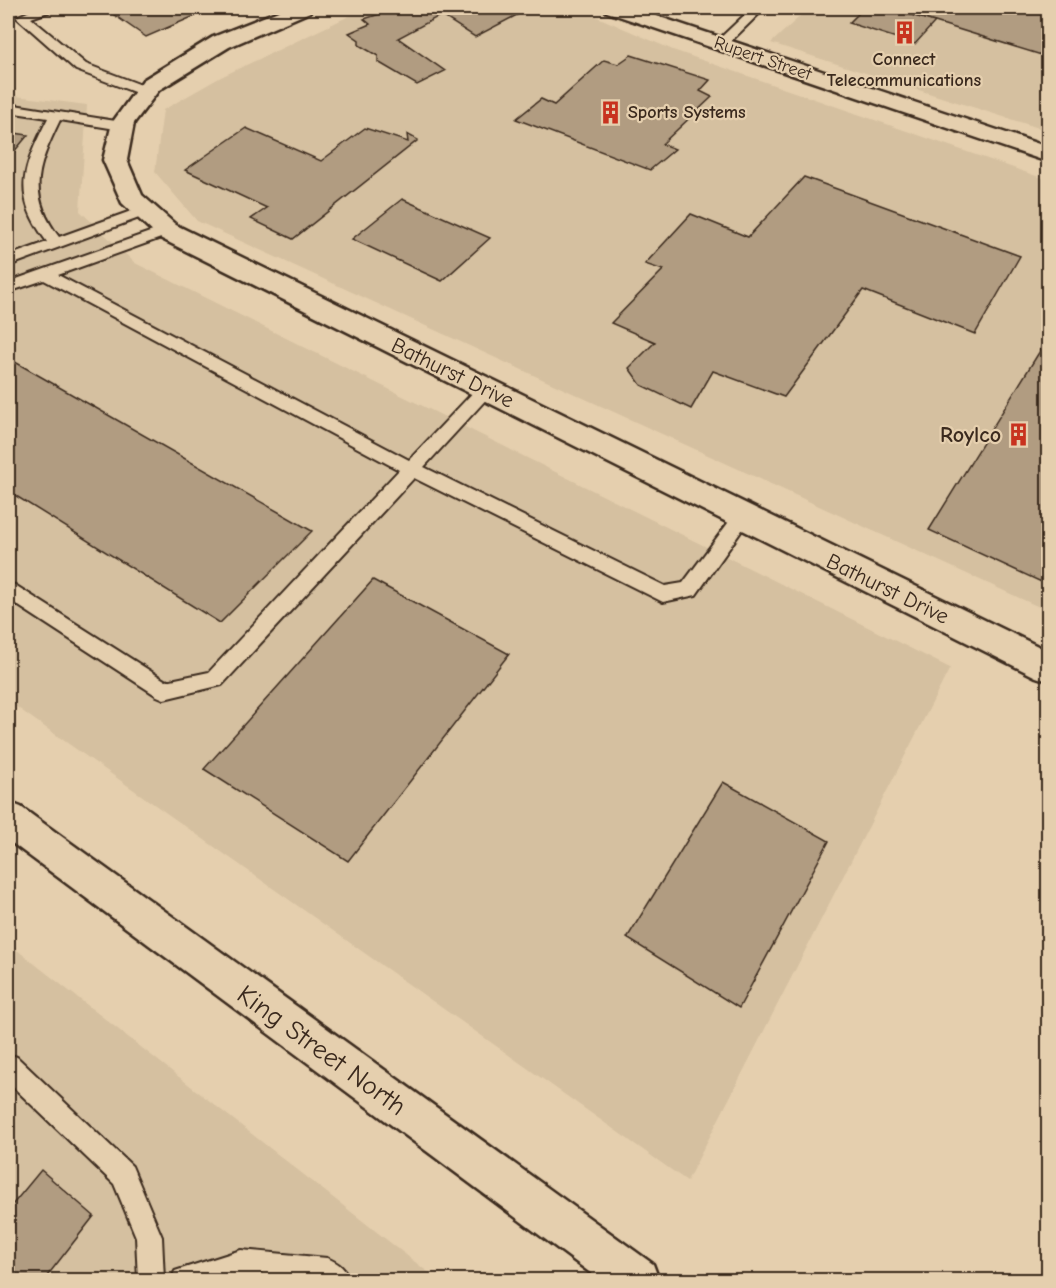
<svg xmlns="http://www.w3.org/2000/svg" width="1056" height="1288" font-family="'Comic Neue',sans-serif">
<rect width="100%" height="100%" fill="#e5cfae"/>
<filter id="ink" filterUnits="userSpaceOnUse"><feTurbulence type="fractalNoise" baseFrequency=".0167" numOctaves="2"/><feDisplacementMap in="SourceGraphic" scale="12" xChannelSelector="R" yChannelSelector="G"/><feConvolveMatrix kernelMatrix="1 2 1 2 8 2 1 2 1" color-interpolation-filters="sRGB"/></filter>
<g filter="url(#ink)">
<g fill="#d5c0a0">
<path d="M366,8H577L673,50L1048,180V611L197,221L155,172L163,110L221,77Z"/>
<path d="M809,8H1048V131L771,43Z"/>
<path d="M8,95L87,105L80,211L135,263L950,668L687,1181L8,701Z"/>
<path d="M8,943L438,1280H8Z"/>
</g>
<g fill="#b19c81" stroke="#3b2a1e" stroke-width="1.5">
<path d="M113,8H213L146,37L107,10Z"/>
<path d="M386,8H530L475,37L441,15L398,38L445,71L417,85L378,62V56L359,45V40L349,33L370,24L364,19L392,10Z"/>
<path d="M864,8H888L935,22L915,44L849,23Z"/>
<path d="M888,8H1048V57L935,22Z"/>
<path d="M631,55L710,80L700,91L712,97L662,144L675,149L650,170L516,119L541,99L554,105L604,60L618,64Z"/>
<path d="M246,128L321,161L365,128L408,142L407,134L418,140L293,239L251,219L267,208L185,170Z"/>
<path d="M8,132L28,135L8,159Z"/>
<path d="M804,177L1020,256L975,334L863,290L784,397L713,371L691,409L641,385L629,368L655,342L611,323L663,270L645,264L691,214L748,237Z"/>
<path d="M402,199L490,238L442,281L352,239Z"/>
<path d="M1048,338V585L929,530Z"/>
<path d="M8,358L312,531L220,623L8,491Z"/>
<path d="M373,580L509,654L348,861L204,769Z"/>
<path d="M723,782L829,841L739,1008L627,938Z"/>
<path d="M41,1170L94,1216L44,1280H8V1210Z"/>
</g>
<g fill="none" stroke-linecap="round" stroke-linejoin="round">
<defs>
<g id="lane">
<path d="M37,8H53L51,11L31,18L86,64L152,89L154,92L152,95H142L76,70L16,17Z"/>
<path d="M752,8H765L725,47H717L715,44L717,41Z"/>
<path d="M8,104L122,122L129,126L122,130L60,120C38,166 26,193 59,237L145,206L152,211L150,214L8,266V256L47,242C11,194 23,168 48,118L8,112Z"/>
<path d="M167,226L172,228L174,231L172,234L58,275L409,460L480,385H492L494,389L492,393L424,467L665,586L683,583L737,511L743,509L749,511L752,516L696,595L663,602L414,478L222,685L164,699L157,696L8,599V583L15,585L166,681L209,672L399,470L44,280L8,292V282Z"/>
<path d="M8,1054L17,1057L132,1166L162,1237L164,1280H138L136,1237L114,1184L8,1082Z"/>
<path d="M241,1250L327,1258C339,1263 345,1268 350,1280H286L241,1276L227,1280H171L175,1271Z"/>
</g>
<g id="street">
<path d="M286,8H313L310,12L229,47L159,90L134,123L127,160L142,195L176,225L1048,651V681L1036,677L158,237L122,203L103,160L112,123L143,80L213,37Z"/>
<path d="M604,8H633L1048,147V162L607,12Z"/>
</g>
<path id="secondary" d="M8,802L21,807L653,1264L659,1280H600L8,840Z"/>
</defs>
<use href="#lane" stroke="#3b2a1e" stroke-width="4"/>
<use href="#street" stroke="#3b2a1e" stroke-width="5"/>
<use href="#secondary" stroke="#3b2a1e" stroke-width="5"/>
<use href="#lane" fill="#e5cfae" fill-rule="evenodd"/>
<use href="#street" fill="#e5cfae" fill-rule="evenodd"/>
<use href="#secondary" fill="#e5cfae" fill-rule="evenodd"/>
</g>
</g>
<defs>
<symbol id="building-bare" viewBox="-9 -9 18 18"><path d="M-4-6H4V6H1V3H-1V6H-4ZM-2.5-4.3h1.7v1.8h-1.7ZM.8-4.3h1.7v1.8H.8ZM-2.5-1h1.7V.8h-1.7ZM.8-1h1.7V.8H.8Z" fill="#c8321e" stroke="#e5cfae" stroke-width="2.5" paint-order="stroke"/></symbol>
</defs>
<g fill-rule="evenodd">
<use href="#building-bare" x="888" y="16" width="33" height="33"/>
<use href="#building-bare" x="594" y="96" width="33" height="33"/>
<use href="#building-bare" x="1002" y="418" width="33" height="33"/>
</g>
<g text-anchor="middle" stroke-width="4.5" stroke-linejoin="round" paint-order="stroke">
<g font-size="18" fill="#3b2a1e" stroke="#e5cfae">
<text transform="translate(763 58) rotate(19)" y="6">Rupert Street</text>
</g>
<g font-size="18" font-weight="bold" fill="#3b2a1e" stroke="#e5cfae">
<text x="904" y="65">Connect<tspan x="904" dy="21">Telecommunications</tspan></text>
<text x="628" y="118" text-anchor="start">Sports Systems</text>
</g>
<g font-size="22" fill="#3b2a1e" stroke="#e5cfae">
<text transform="translate(453 372) rotate(26)" y="8">Bathurst Drive</text>
<text transform="translate(888 588) rotate(26)" y="8">Bathurst Drive</text>
</g>
<g font-size="22" font-weight="bold" fill="#3b2a1e" stroke="#e5cfae" text-anchor="end">
<text x="1001" y="442">Roylco</text>
</g>
<g font-size="27" fill="#3b2a1e" stroke="#e5cfae">
<text transform="translate(322 1050) rotate(36)" y="9">King Street North</text>
</g>
</g>
<rect width="1056" height="1288" fill="none" stroke="#e5cfae" stroke-width="30"/>
<rect x="15" y="15" width="1026" height="1258" fill="none" stroke="#3b2a1e" stroke-width="2" filter="url(#ink)"/>
</svg>
